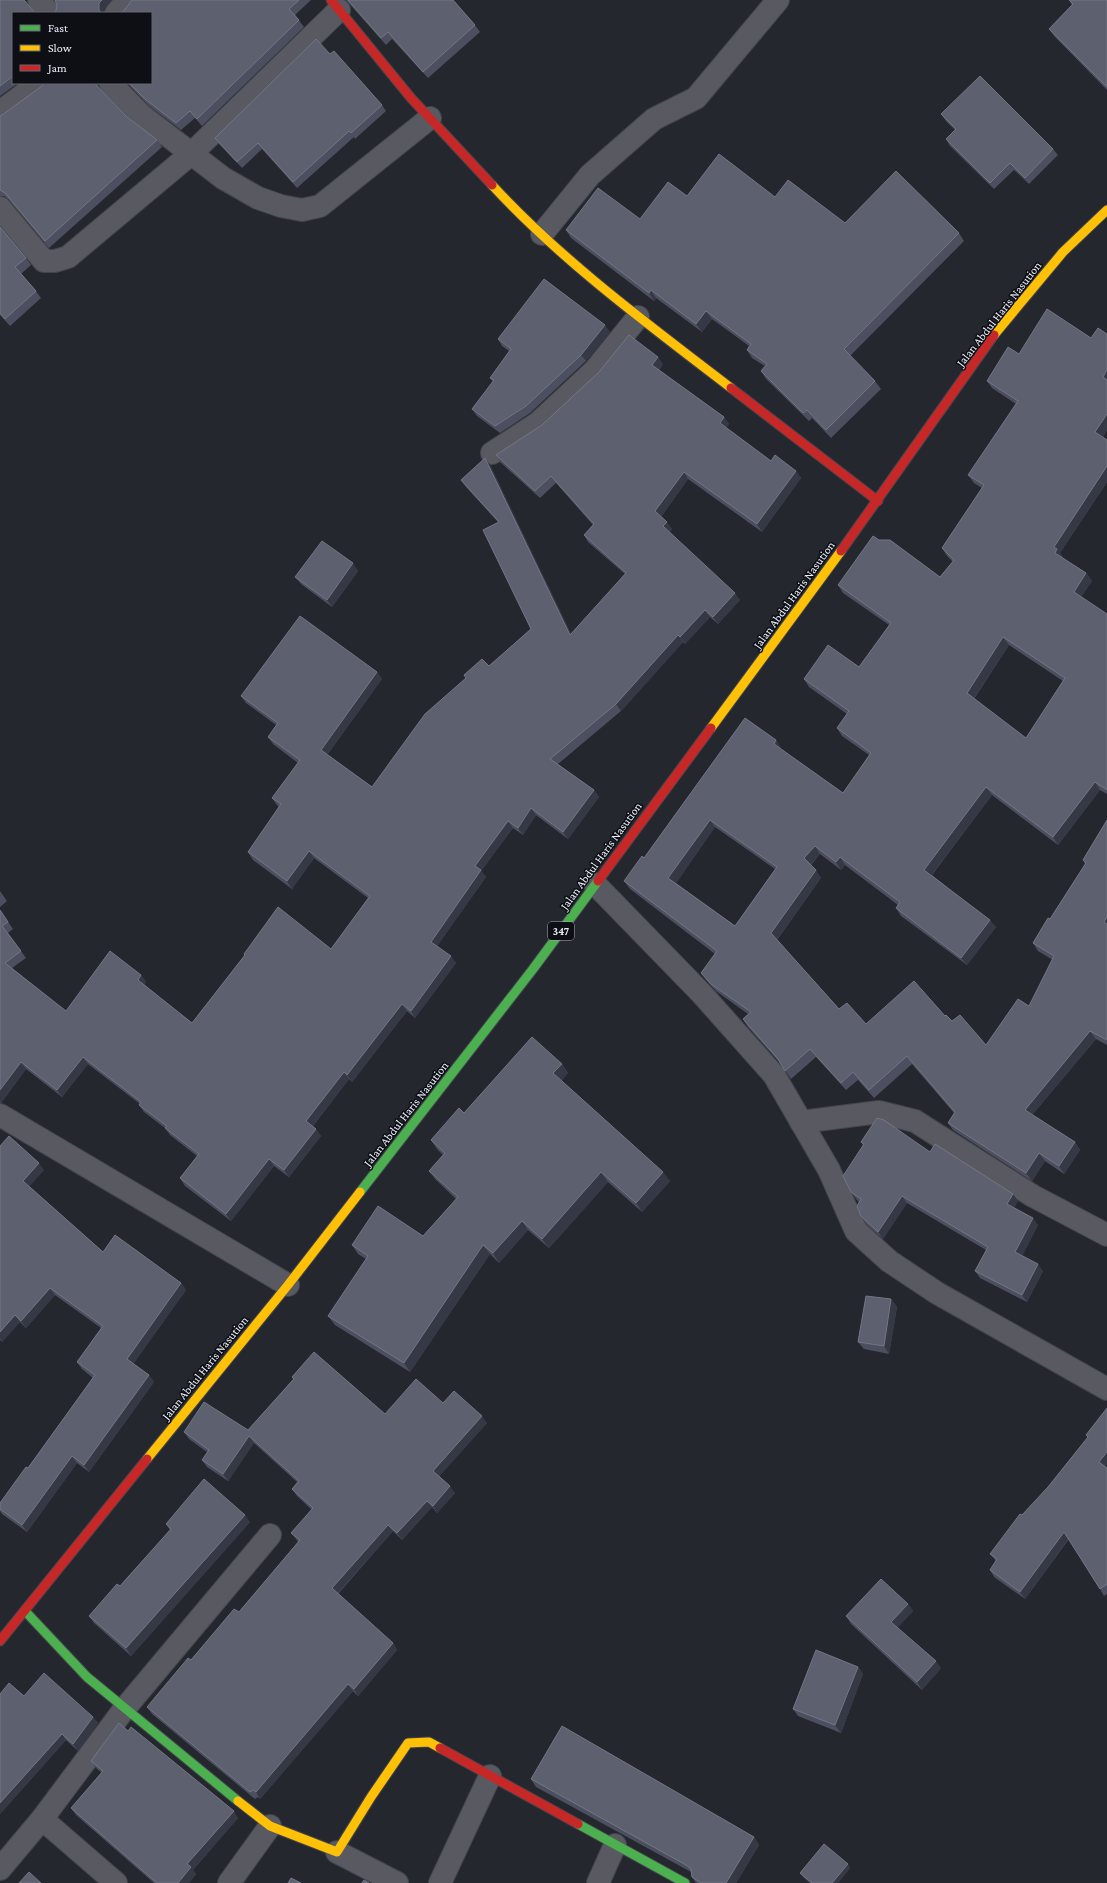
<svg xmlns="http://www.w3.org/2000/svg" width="1107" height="1883" font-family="'Crimson Pro',serif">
<rect width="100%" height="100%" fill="#25272f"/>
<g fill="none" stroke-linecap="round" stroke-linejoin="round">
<defs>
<g id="street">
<path d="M39,0L49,13"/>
<path d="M116,13L128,0"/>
<path d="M110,83L141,115L223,178L258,198L281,206L302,210L320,206L430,118"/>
<path d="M0,112L39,83"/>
<path d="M0,208L44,261H55L68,257L192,153L339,10"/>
<path d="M542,234L590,175L654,119L696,98L778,0"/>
<path d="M492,453L538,423L595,370L638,317"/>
<path d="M595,884L702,994L774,1075L829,1170L856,1231L889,1261L937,1293L1107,1389"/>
<path d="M0,1115L288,1285"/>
<path d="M801,1122L879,1112L915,1121L1033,1196L1107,1235"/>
<path d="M42,1819L116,1883"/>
<path d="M337,1852L397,1883"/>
<path d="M0,1869L42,1819L125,1708L270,1535"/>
<path d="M229,1883L270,1826"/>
<path d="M440,1883L490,1776"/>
<path d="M598,1883L615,1845"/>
</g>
<g id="fast">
<path d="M360,1192L533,969L598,881"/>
<path d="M25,1611L87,1677L238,1801"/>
<path d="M578,1824L685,1883"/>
</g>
<g id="slow">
<path d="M492,185C562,261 649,325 731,388"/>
<path d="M994,335L1063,252L1107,210"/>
<path d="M711,728L841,551"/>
<path d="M147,1459L288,1285L360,1192"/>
<path d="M238,1801L270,1826L337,1852L371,1797L408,1743L429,1742L440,1748"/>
</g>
<g id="jam">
<path d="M331,0L411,98L492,185"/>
<path d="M731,388L878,501"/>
<path d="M841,551L994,335"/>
<path d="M598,881L711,728"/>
<path d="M0,1641L147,1459"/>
<path d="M440,1748L578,1824"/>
</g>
</defs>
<use href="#street" stroke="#43454c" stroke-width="24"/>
<use href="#fast" stroke="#43454c" stroke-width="11"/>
<use href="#slow" stroke="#43454c" stroke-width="11"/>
<use href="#jam" stroke="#43454c" stroke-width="11"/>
<use href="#street" stroke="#595a61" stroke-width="22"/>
<use href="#fast" stroke="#4caf50" stroke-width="9"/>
<use href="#slow" stroke="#ffc107" stroke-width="9"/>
<use href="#jam" stroke="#c62828" stroke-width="9"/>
</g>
<g fill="#4b4f5f" fill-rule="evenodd">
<path d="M0,0L27,1L13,13V83H18L0,96Z"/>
<path d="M132,0H311L295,15L304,27L202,126L195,118L181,130L149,106L127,83H151Z"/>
<path d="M346,0H453L475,25L480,32L428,78L392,39L386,45Z"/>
<path d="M1069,0H1107V90L1055,37L1049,29L1072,5Z"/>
<path d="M330,54L382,105L386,111L355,139L354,137L297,188L262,149L242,168L219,144L215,138Z"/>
<path d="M44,83H98V86L127,117L157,140L162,147L49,248L9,200L4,196H0V116L2,115L42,86Z"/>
<path d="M941,114L1053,149L1058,155L1029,184L1014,170L994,189L950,146L946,139L955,130L946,121Z"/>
<path d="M687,196L775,197L845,223L959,233L964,241L850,356L875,381L881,389L831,438L812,418L809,421L766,379L761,371L765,366L752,358L747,350L749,346L712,319L702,332L656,298L654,301L571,238L566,230L640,219Z"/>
<path d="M0,226L26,258L31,265L21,274L36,291L41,298L10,326L0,315Z"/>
<path d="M610,332L586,361L530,413L500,433L477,416L472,409L493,382L490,378L509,351L502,346L498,339Z"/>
<path d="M1107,334V430L1103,437L1107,440V482L1060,553L1063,557L1062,558L1086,573L1092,581L1081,597L1107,614V794L1100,790L1058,845L992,795L932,875L996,927L967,965L901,916L896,908L898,905L845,865L841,870L820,854L811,865L821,878L777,940L839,1009L866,1024L945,1016L952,1021L986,1045L1029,1006L1053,960L1038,951L1033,943L1050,919L1085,864L1083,860L1107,820V1045L1096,1039L1032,1115L1075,1142L1080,1150L1064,1174L1045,1161L1032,1181L953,1130L948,1123L954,1113L912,1064L874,1098L858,1080L846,1090L816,1057L791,1079L781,1064L748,1027L743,1019L748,1014L716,991L707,981L701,973L715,954L630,889L624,881L644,858L776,740L781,748V749L843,793L869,755L842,736L837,728L847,714L809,687L804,679L859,667L889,625L843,593L838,585L879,540L940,577L953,562L947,556L942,548L982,488L974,483L968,475L1016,404L992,388L987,381L1019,354L1091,338ZM1009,645L1063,681L1026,738L974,699ZM715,827L775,869L735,926L676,883Z"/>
<path d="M663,364L659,370L724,417L729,424L726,428L771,461L796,471L801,478L762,532L688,479L661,517L672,529L669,532L740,600L718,624L710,617L685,644L683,642L621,711L558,764L594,790L599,797L568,839L536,815L523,835L513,828L481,871L486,877L437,946L456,963L415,1018L407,1011L352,1082L349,1079L313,1126L321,1136L289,1177L274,1166L231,1221L185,1186L180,1178L197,1156L170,1135L165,1128L144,1112L139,1105L140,1104L88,1064L62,1097L26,1069L1,1103H0V910L13,929L8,933L26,958L12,968L66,1011L141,975L146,982L144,985L192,1023L245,955L244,954L331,949L368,898L314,858L292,889L253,860L248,852L279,807L277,805L272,798L298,763L273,744L268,737L276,725L246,703L241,696L377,672L382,679L327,755L372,787L466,678L464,675L489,666L531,629L498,522L466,487L461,480L490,465L571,634L625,574L588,542L584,535L593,525L556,483L540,498L500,462L496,455Z"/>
<path d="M358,571L332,607L301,584L295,577Z"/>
<path d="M0,891L7,901L0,907Z"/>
<path d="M562,1064L568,1073L561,1081L670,1181L642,1212L608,1182L549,1248L528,1230L499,1263L490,1254L410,1372L335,1325L328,1316L366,1259L358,1254L352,1245L423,1236L456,1199L436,1180L429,1171L443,1155L437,1149L431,1140L464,1113Z"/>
<path d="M861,1142L930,1152L1018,1201L1014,1208L1038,1225L1022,1255L1043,1271L1027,1302L980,1278L975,1271L986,1250L907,1203L883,1239L866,1224L861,1216L859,1202L856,1199L851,1192L863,1145Z"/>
<path d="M0,1146L44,1170L29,1186L103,1252L181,1283L186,1290L133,1364L149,1375L154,1382L89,1472L77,1463L27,1532L2,1514L0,1511V1503L28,1468L93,1378L82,1369L77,1362L101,1328L55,1295L26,1328L20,1322L2,1342L0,1340Z"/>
<path d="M891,1299L897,1307L889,1354L864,1349L858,1342Z"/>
<path d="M292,1377L385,1414L443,1403L487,1423L439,1476L455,1493L437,1513L432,1507L402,1540L393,1531L338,1594L393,1643L397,1650L358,1696L353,1691L260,1799L258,1797L255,1799L152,1714L147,1707L191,1660L239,1612L298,1542L296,1539L291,1533L312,1510L297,1496L292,1489L297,1482L254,1443L228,1481L207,1467L202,1460L207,1452L189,1439L184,1432L248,1430L293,1379Z"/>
<path d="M1107,1408L1105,1467L1107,1468V1594L1104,1596L1100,1589L1069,1539L1025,1599L994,1577L990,1570L996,1561L990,1554L1022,1515L1048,1487L1088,1437L1086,1435Z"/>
<path d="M250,1522L131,1656L94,1623L89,1616L120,1586L170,1530L166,1524Z"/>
<path d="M908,1604L913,1611L897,1628L941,1668L922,1690L851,1624L846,1616Z"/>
<path d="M858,1667L863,1674L841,1733L798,1716L793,1709Z"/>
<path d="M0,1694L24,1696L93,1717L98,1723L78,1751L66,1740L0,1814Z"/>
<path d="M128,1731L238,1818L193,1870L196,1874L189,1883H154L76,1815L71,1808L102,1773L96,1768L91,1761Z"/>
<path d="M531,1779L754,1837L759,1845L736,1883H696L692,1877L691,1872L536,1787Z"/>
<path d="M850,1868L838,1883H810L803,1877L800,1873Z"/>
</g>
<g fill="#353845">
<path d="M102,0H112L104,10V13H101L99,10V3Z"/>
<path d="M651,290L656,298L654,301L649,293Z"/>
<path d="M706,311L712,319L702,332L696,324Z"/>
<path d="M605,325L610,332L586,361L581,355Z"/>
<path d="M658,357L663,364L657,372L652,365Z"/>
<path d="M1107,370V383L1103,377Z"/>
<path d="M1107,414V430L1101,440L1095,432Z"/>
<path d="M724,417L729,424L725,430L720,423Z"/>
<path d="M485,458L490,465L575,642L570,635Z"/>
<path d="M1107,466V482L1060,553L1063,557L1060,561L1055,553L1054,547Z"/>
<path d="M796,471L801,478L762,532L757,524Z"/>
<path d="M684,472L688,479L660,518L655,511Z"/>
<path d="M667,522L672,529L668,533L663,526Z"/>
<path d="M353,563L358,571L332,607L327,600Z"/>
<path d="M1086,573L1092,581L1079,600L1074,592Z"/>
<path d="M735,593L740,600L718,624L713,617Z"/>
<path d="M705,610L710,617L685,644L680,637Z"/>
<path d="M678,635L683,642L621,711L616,704Z"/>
<path d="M1003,637L1009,645L972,701L967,693Z"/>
<path d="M377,672L382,679L326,757L321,750Z"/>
<path d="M776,740L781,748L779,751L774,744Z"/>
<path d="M1095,782L1100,790L1058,845L1053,837Z"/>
<path d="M986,787L992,795L930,877L924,870Z"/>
<path d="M594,790L599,797L568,839L563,832Z"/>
<path d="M531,808L536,815L523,835L518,828Z"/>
<path d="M710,820L715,827L674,886L668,878Z"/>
<path d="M508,821L513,828L481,871L486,877L435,949L431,942L475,866Z"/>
<path d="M815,846L820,854L810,865L804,858Z"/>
<path d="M309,851L314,858L292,889L287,881Z"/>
<path d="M840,857L845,865L841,870L836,862Z"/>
<path d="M816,870L821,878L776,941L771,933Z"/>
<path d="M1107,917V926L1104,922Z"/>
<path d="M990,920L996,927L967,965L961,958Z"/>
<path d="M451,956L456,963L415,1018L411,1011Z"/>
<path d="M141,975L146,982L143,987L138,980Z"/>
<path d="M402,1004L407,1011L352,1082L347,1075Z"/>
<path d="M1090,1031L1096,1039L1030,1117L1025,1110Z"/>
<path d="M83,1057L88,1064L62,1097L57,1090Z"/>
<path d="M21,1062L26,1069L1,1103L0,1101V1090Z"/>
<path d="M562,1064L568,1073L560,1083L553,1073Z"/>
<path d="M344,1072L349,1079L311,1128L306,1121Z"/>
<path d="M316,1129L321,1136L289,1177L284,1170Z"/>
<path d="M1075,1142L1080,1150L1064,1174L1059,1166Z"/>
<path d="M1039,1153L1045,1161L1032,1181L1026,1173Z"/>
<path d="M269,1159L274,1166L231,1221L226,1214Z"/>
<path d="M39,1163L44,1170L28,1188L23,1181Z"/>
<path d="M601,1172L608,1182L549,1248L542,1239Z"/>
<path d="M663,1172L670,1181L642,1212L636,1203Z"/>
<path d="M1013,1194L1018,1201L1012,1212L1007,1204Z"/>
<path d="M902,1196L907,1203L883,1239L878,1232Z"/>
<path d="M1033,1218L1038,1225L1021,1259L1015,1252Z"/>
<path d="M522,1221L528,1230L499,1263L493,1253Z"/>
<path d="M483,1245L490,1254L410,1372L404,1363Z"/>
<path d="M1038,1264L1043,1271L1027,1302L1022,1295Z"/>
<path d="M181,1283L186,1290L132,1366L127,1359Z"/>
<path d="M50,1288L55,1295L26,1328L21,1321Z"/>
<path d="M891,1299L897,1307L889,1354L884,1346Z"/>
<path d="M15,1315L20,1322L2,1342L0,1338V1332Z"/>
<path d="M149,1375L154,1382L89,1472L84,1465Z"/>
<path d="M482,1416L487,1423L438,1478L433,1471Z"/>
<path d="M249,1436L254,1443L228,1481L223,1474Z"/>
<path d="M1107,1452V1465L1104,1469L1099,1462Z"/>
<path d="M72,1456L77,1463L27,1532L22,1525Z"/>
<path d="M450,1486L455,1493L437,1513L433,1506Z"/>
<path d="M427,1501L432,1507L402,1540L397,1533Z"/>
<path d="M245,1515L250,1522L131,1656L126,1648Z"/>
<path d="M388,1525L393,1531L336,1595L332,1588Z"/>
<path d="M1064,1532L1069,1538L1025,1599L1020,1592Z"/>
<path d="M908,1604L913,1611L896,1629L891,1622Z"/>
<path d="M393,1643L397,1650L358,1696L354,1689Z"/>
<path d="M936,1661L941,1668L922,1690L917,1682Z"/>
<path d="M858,1667L863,1674L841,1733L835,1725Z"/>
<path d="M348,1684L353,1691L260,1799L256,1792Z"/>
<path d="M93,1717L98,1723L78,1751L73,1744Z"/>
<path d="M62,1734L66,1740L0,1814V1803Z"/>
<path d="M234,1811L238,1818L193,1870L196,1874L189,1883H178L187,1864Z"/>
<path d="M754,1837L759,1845L736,1883H726Z"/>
<path d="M848,1864L850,1868L838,1883H832Z"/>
</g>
<g fill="#5c606f" stroke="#737785" fill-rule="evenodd">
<path d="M0,0H24L35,13H13V76L0,86Z"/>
<path d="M55,0H102L99,3V10L101,13H54L56,11L57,5Z"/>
<path d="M132,0H299L289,9L299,20L197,119L190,111L176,123L145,99L129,83H151V13H122Z"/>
<path d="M348,0H453L475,25L423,72L388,32L381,38Z"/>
<path d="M1069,0H1107V87L1049,29L1073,4Z"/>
<path d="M316,39L330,54L334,51L382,105L351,133L349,131L293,182L258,143L237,162L215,138Z"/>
<path d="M980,76L1053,149L1025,178L1010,163L990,183L946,139L956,129L941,114Z"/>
<path d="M44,83H95L96,85L127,117L157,140L45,241L5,193L0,190V116L2,115L42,86Z"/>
<path d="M719,154L775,197L788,180L845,223L896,171L959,233L844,349L875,381L826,430L807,410L803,413L761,371L767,364L747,350L751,344L706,311L696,324L651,290L649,293L566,230L598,188L640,219L668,182L687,196Z"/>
<path d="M0,227L26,258L15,267L36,291L5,319L0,313Z"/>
<path d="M544,279L605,325L581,355L526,406L495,426L472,409L494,380L490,378L511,349L498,339Z"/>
<path d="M1047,309L1091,338L1098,328L1107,334V370L1103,377L1107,380V414L1095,432L1107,440V466L1054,547L1057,549L1055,553L1086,573L1074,592L1107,614V790L1095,782L1053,837L986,787L924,870L990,920L961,958L896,908L900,902L840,857L836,862L815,846L804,858L816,870L771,933L839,1009L847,1003L866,1024L914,981L945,1016L946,1015L952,1021L960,1015L986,1045L1018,999L1029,1006L1054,956L1033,943L1048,918L1050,919L1086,863L1083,860L1107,820V917L1104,922L1107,924V1040L1090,1031L1025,1110L1075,1142L1059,1166L1039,1153L1026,1173L948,1123L955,1112L907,1056L869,1090L853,1072L841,1083L810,1049L785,1071L778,1059L743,1019L751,1012L711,984L701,973L717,951L624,881L642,856L644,858L745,718L776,740L774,744L843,793L871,753L837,728L849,711L804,679L828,645L859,667L891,623L838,585L873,536L879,540H890L940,577L954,560L942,548L984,485L968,475L1018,401L987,381L1008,347L1019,354ZM1003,637L1065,678L1026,738L967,693ZM710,820L777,867L735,926L668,878Z"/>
<path d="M629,335L658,357L652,365L724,417L720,423L771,461L775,455L796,471L757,524L684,472L655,511L667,522L663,526L735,593L713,617L705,610L680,637L678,635L616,704L550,759L594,790L563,832L531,808L518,828L508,821L475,866L481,870L431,942L451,956L411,1011L402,1004L347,1075L344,1072L306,1121L316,1129L284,1170L269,1159L226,1214L180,1178L199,1154L165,1128L167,1126L139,1105L141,1102L83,1057L57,1090L21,1062L0,1090V910L8,922L2,926L21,951L5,963L66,1011L110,951L141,975L138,980L192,1023L245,955L244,954L278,907L331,949L370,896L309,851L287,881L248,852L281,804L272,798L300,760L268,737L278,723L241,696L300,616L377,672L321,750L372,787L425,714L466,678L464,675L482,659L489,666L531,629L483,530L499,522L461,480L485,458L570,635L626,573L584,535L594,524L551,476L535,491L496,455L542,425L599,372Z"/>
<path d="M322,541L353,563L327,600L295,577Z"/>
<path d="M532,1037L562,1064L553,1073L663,1172L636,1203L601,1172L542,1239L522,1221L493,1253L483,1245L404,1363L328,1316L368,1256L352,1245L378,1206L423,1236L458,1197L429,1171L445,1153L431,1140L459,1108L464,1113Z"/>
<path d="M877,1118L884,1120L930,1152L935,1144L1013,1194L1007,1204L1033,1218L1015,1252L1038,1264L1022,1295L975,1271L988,1247L902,1196L878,1232L861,1216L857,1206L861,1199L851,1192L843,1176L864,1144L861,1142Z"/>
<path d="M9,1136L39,1163L23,1181L103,1252L115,1235L181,1283L127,1359L149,1375L84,1465L72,1456L22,1525L0,1509V1503L26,1467L28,1468L95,1375L77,1362L103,1326L50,1288L21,1321L15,1315L0,1332V1146Z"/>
<path d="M866,1296L891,1299L884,1346L858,1342Z"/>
<path d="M314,1352L385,1414L416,1379L443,1403L454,1391L482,1416L433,1471L450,1486L433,1506L427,1501L397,1533L388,1525L332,1588L393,1643L354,1689L348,1684L256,1792L253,1790L250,1792L147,1707L188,1658L191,1660L234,1609L239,1612L300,1540L291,1533L313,1508L292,1489L299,1481L249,1436L223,1474L202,1460L209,1450L184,1432L204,1402L248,1430L294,1379L292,1377Z"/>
<path d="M1107,1408V1452L1099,1462L1107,1468V1584L1100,1589L1064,1532L1020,1592L990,1570L997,1559L990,1554L1020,1514L1022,1515L1048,1487L1088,1437L1086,1435Z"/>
<path d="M204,1479L245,1515L126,1648L89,1616L117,1584L120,1586L171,1529L166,1524Z"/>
<path d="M881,1579L908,1604L891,1622L936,1661L917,1682L846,1616Z"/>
<path d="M816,1650L858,1667L835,1725L793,1709Z"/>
<path d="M44,1673L93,1717L73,1744L62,1734L0,1803V1694L9,1683L24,1696Z"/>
<path d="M119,1723L128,1731L131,1727L234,1811L187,1864L191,1867L178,1883H157L71,1808L103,1771L91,1761Z"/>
<path d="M562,1726L754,1837L726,1883H701L692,1877L691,1869L686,1865L531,1779Z"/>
<path d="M824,1844L848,1864L832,1883H812L800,1873Z"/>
<path d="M29,1872L41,1883H19Z"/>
<path d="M291,1878L301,1883H288Z"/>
<path d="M364,1880L369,1883H362Z"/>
</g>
<g text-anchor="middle" stroke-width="3" stroke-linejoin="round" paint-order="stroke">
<rect fill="#0d0f15" stroke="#a9acb5" stroke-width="1" x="548" y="922" width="26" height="18" rx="3"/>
<g font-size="11" font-weight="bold" fill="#eceff9">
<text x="561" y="935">347</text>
</g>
<g font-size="12" fill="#eceff9" stroke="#0d0f15">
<text transform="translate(999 314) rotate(-52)" y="4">Jalan Abdul Haris Nasution</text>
<text transform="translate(794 595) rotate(-54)" y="4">Jalan Abdul Haris Nasution</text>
<text transform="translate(601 856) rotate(-54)" y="4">Jalan Abdul Haris Nasution</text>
<text transform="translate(406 1114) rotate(-52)" y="4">Jalan Abdul Haris Nasution</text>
<text transform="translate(205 1368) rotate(-51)" y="4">Jalan Abdul Haris Nasution</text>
</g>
</g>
<rect x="12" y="12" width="140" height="72" fill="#0d0f15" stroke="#666970"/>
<rect x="20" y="25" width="20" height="6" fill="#4caf50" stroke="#666970"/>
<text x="48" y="32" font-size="12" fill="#eceff9">Fast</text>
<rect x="20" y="45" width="20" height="6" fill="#ffc107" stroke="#666970"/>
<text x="48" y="52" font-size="12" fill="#eceff9">Slow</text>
<rect x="20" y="65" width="20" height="6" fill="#c62828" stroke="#666970"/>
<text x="48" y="72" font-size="12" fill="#eceff9">Jam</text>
</svg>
